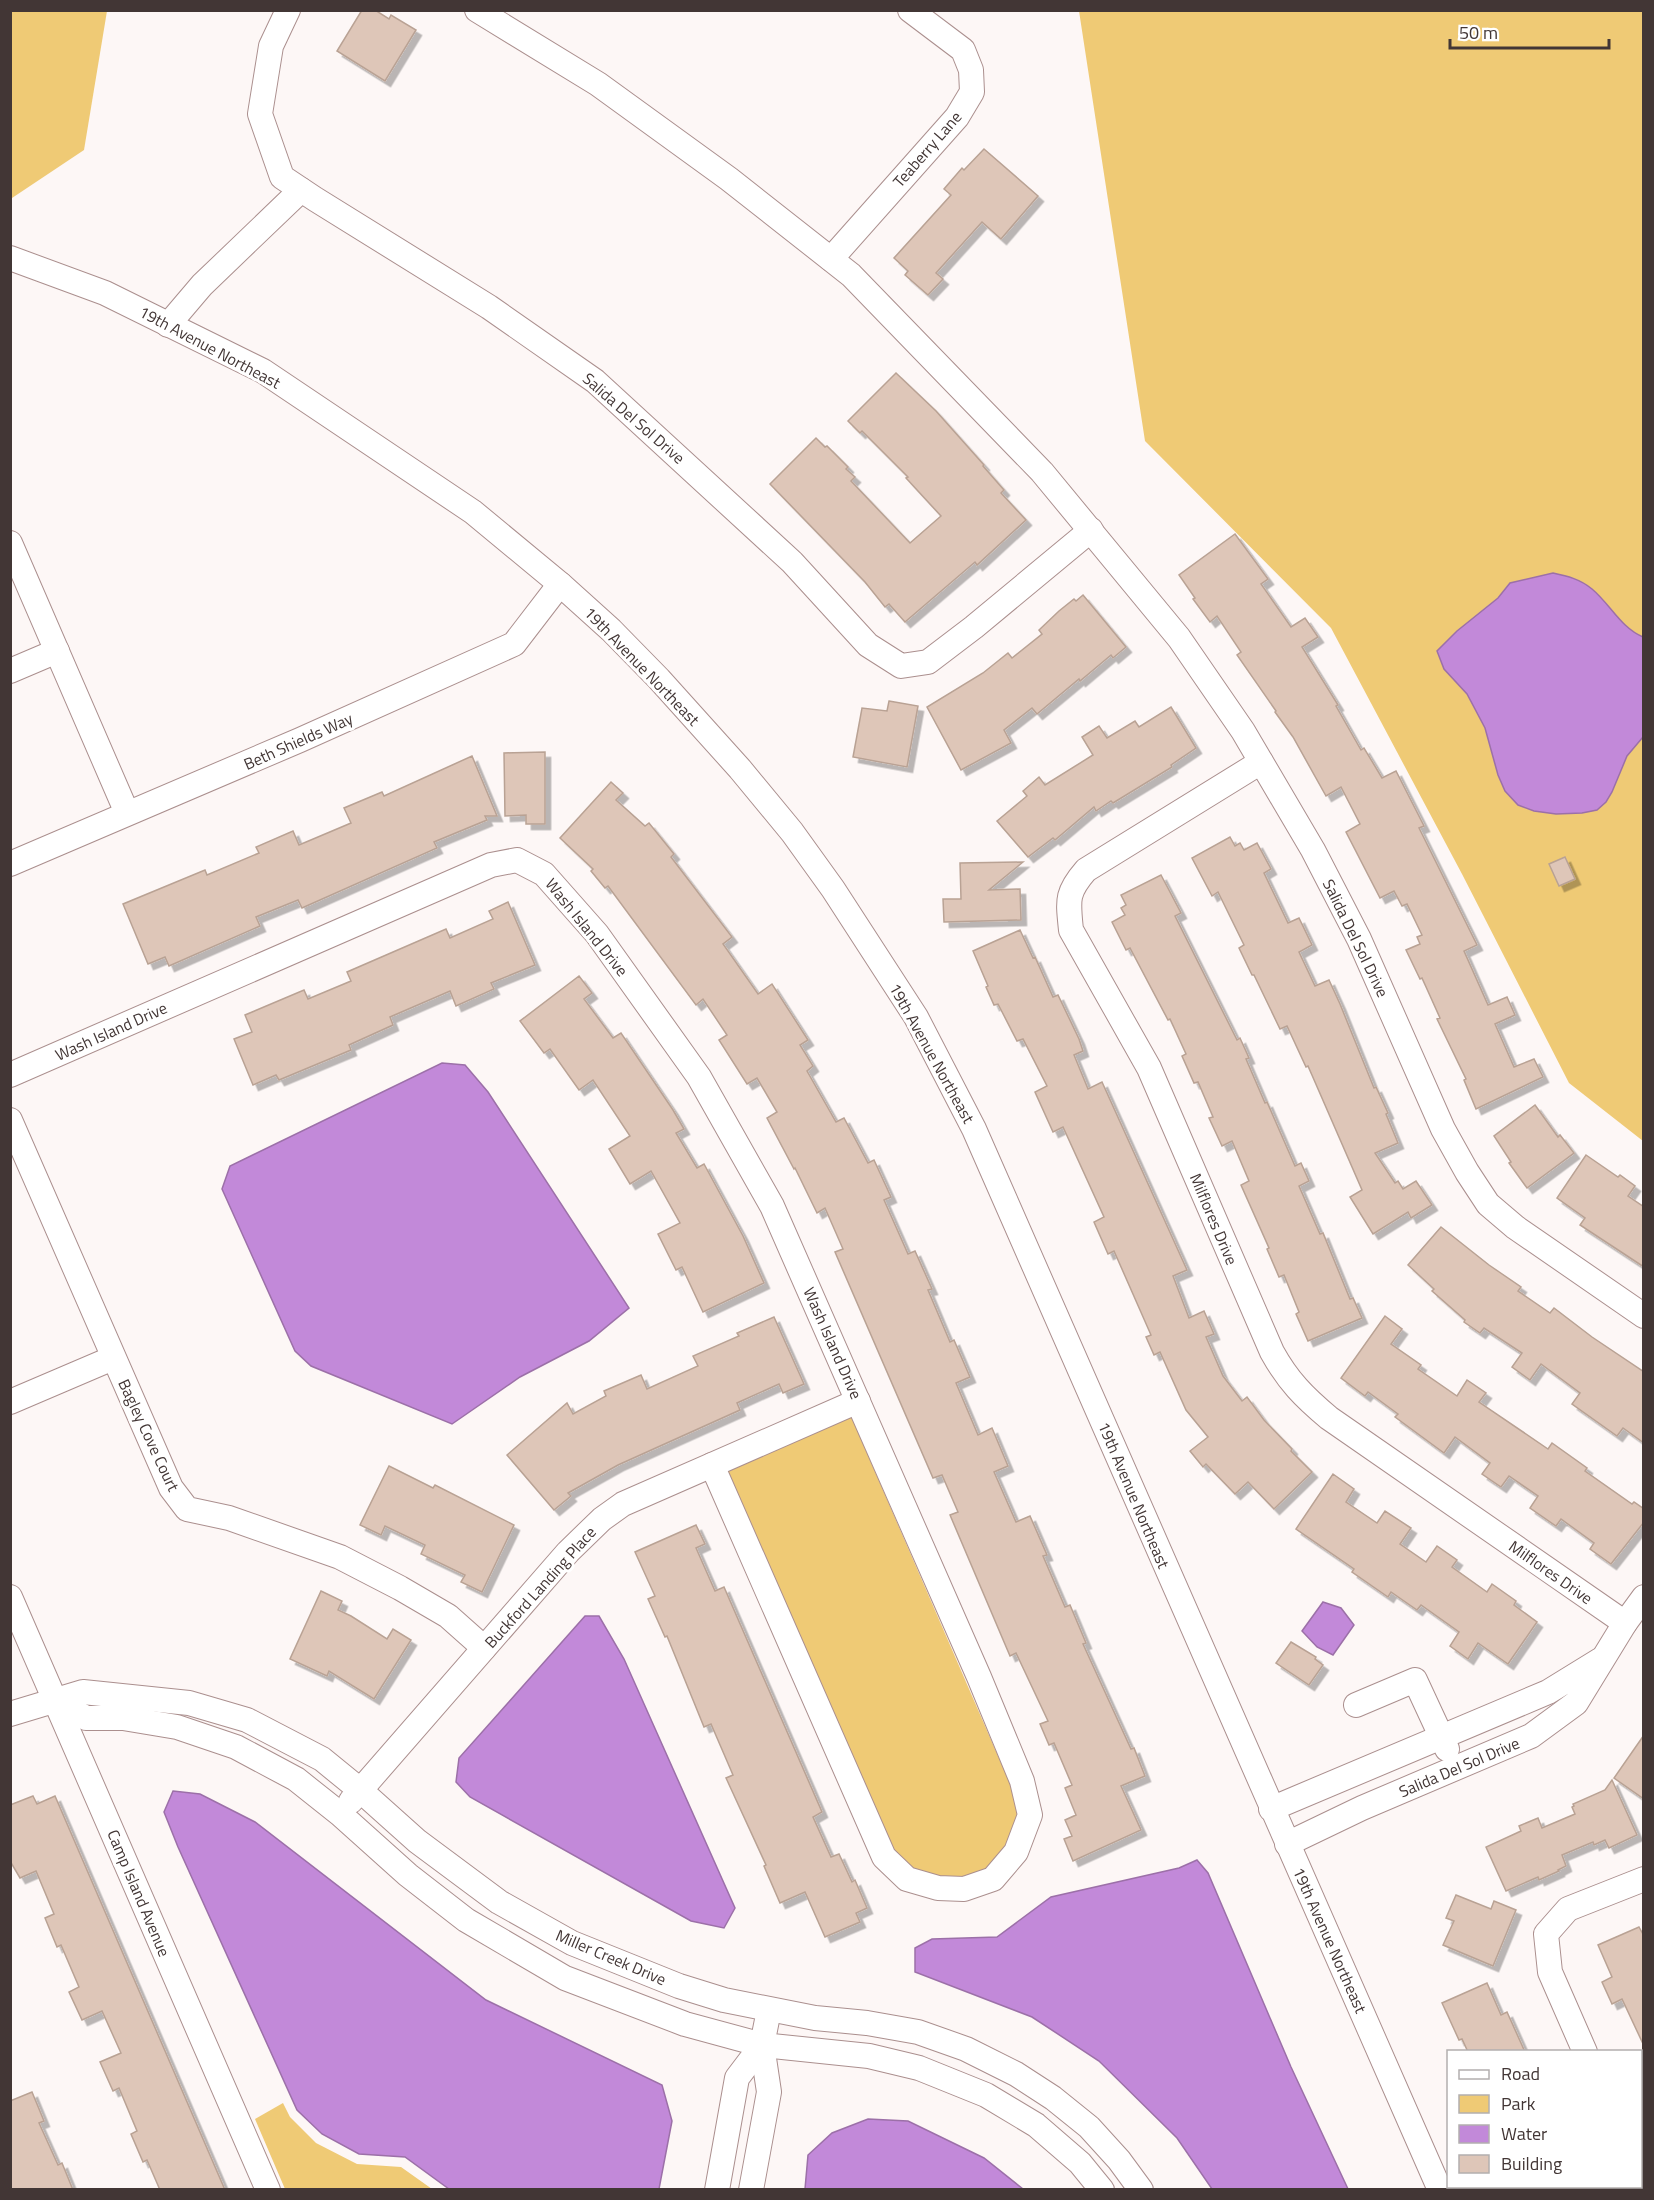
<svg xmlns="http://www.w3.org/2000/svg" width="1654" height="2200" font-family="'Titillium Web',sans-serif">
<defs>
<filter id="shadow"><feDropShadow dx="5.5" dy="5.5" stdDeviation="0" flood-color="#0004"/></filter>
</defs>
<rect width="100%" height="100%" fill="#fdf7f6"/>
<g fill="#efca75">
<path d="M10,11H107L84,150L12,198Z"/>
<path d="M1079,11H1643V1141L1569,1083L1462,874L1331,628L1145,441Z"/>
<path d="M851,1416L1011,1786L1018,1815L1005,1847L987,1869L963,1877H941L914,1869L894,1850L728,1471Z"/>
<path d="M283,2103L290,2117L316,2143L357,2164L401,2167L432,2189H285L255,2119Z"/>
</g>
<g fill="#c289d9" stroke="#9c70a8" stroke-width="1.5">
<path d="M1553,573C1567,576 1580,579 1592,589C1610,604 1621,628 1643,637V737L1627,756L1612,792L1606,802L1597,810L1582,813L1556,814L1534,811L1518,805L1505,791L1498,775L1485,728L1467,694L1444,669L1437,651L1457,631L1498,598L1510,583Z"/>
<path d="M442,1063L465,1065L488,1092L629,1308L589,1341L520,1377L452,1424L311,1366L295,1351L222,1189L230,1166Z"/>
<path d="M1323,1602L1341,1608L1354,1625L1333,1655L1317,1647L1302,1631Z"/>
<path d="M585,1616H599L624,1659L735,1908L724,1928L691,1921L470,1797L456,1782L459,1758Z"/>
<path d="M173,1791L200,1794L255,1822L486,2000L662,2085L672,2121L659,2189H449L405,2157L359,2154L322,2134L297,2110L178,1847L164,1812Z"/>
<path d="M1197,1860L1208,1873L1291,2067L1348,2189H1212L1177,2138L1099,2061L1032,2017L915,1972V1948L932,1939L997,1937L1051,1897L1179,1868Z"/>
<path d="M868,2119L908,2121L984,2158L1023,2189H805L808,2155L832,2133Z"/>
</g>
<g fill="#dec6b8" stroke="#b9a294" stroke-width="1.5" filter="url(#shadow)">
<path d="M362,10H375L389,19L391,15L416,30L385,81L337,51Z"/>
<path d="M984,149L1038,196L1001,239L982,222L936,273L943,279L928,295L905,275L908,271L894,258L951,195L944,189L962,168L964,170Z"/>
<path d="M896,373L936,411L984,465L983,466L1004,490L1001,493L1026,520L977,565L975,562L905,622L889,604L885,607L865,582L770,484L816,438L825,447L827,446L848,467L846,469L855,477L851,481L910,543L941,516L906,478L908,477L862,431L860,433L848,421Z"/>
<path d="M1235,534L1268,579L1261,584L1291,627L1305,618L1318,637L1302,647L1338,705L1336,706L1361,750L1364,748L1382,778L1396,771L1424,826L1419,828L1477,945L1464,951L1488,1005L1507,997L1515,1015L1495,1024L1514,1067L1534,1059L1543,1077L1476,1109L1464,1080L1466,1079L1437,1019L1440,1018L1422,978L1420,979L1406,950L1420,944L1417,937L1422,935L1407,904L1402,906L1394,891L1380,898L1346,832L1360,824L1341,787L1326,796L1293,737L1275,712L1276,711L1237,655L1241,652L1217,616L1210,622L1193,599L1195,598L1179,575Z"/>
<path d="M1083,595L1126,647L1113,658L1111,655L1080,681L1079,679L1037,714L1032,708L1004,730L1011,743L961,770L927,707L983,673L1008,653L1012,658L1042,634L1039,630L1059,611L1074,599L1076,601Z"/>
<path d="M889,701L918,706L907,767L853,757L862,708L887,711Z"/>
<path d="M1171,707L1196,748L1171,765L1172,767L1113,803L1111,801L1096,811L1094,807L1055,840L1053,838L1028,857L997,821L1027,796L1023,791L1039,777L1045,785L1093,755L1082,737L1099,726L1107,738L1135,721L1139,727Z"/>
<path d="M545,752V824H526V815L505,816L504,753Z"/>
<path d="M472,756L497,816H485L487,820L434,842L437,848L302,908L298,900L256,917L260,926L169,966L165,957L148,964L123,904L205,870L207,875L259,853L256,847L293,831L299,845L351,823L344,808L382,792L384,796Z"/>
<path d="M611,782L623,793L616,800L645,826L649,823L674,854L671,857L732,937L723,944L758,994L772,984L808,1040L800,1045L813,1066L807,1071L836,1122L844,1118L868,1163L874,1160L891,1197L884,1200L908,1254L915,1251L932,1289L928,1290L950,1342L954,1340L970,1377L956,1383L978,1435L992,1428L1008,1466L994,1472L1016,1522L1030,1516L1047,1555L1043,1556L1065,1607L1070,1605L1086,1643L1083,1644L1131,1749L1134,1748L1145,1776L1121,1786L1141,1830L1073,1861L1064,1839L1072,1836L1065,1820L1076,1815L1065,1788L1072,1785L1054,1743L1049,1745L1040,1724L1048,1721L1016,1653L1010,1656L950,1515L958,1512L942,1475L933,1478L835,1252L843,1249L825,1208L817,1213L795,1168L794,1169L767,1118L777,1112L757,1078L747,1084L719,1040L727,1035L703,999L696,1005L608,886L605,888L591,871L593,869L560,838Z"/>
<path d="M1230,837L1235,846L1240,843L1244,850L1257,843L1271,869L1264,873L1288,923L1299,918L1312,945L1299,952L1315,986L1329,980L1340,1004L1374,1088L1376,1087L1388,1113L1386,1114L1398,1143L1375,1153L1395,1183L1398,1181L1403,1189L1416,1181L1432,1205L1411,1218L1408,1212L1373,1234L1350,1197L1362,1190L1308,1066L1306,1067L1287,1026L1280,1029L1254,975H1252L1239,948L1244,945L1218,892L1212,896L1192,858Z"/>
<path d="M1565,857L1575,879L1559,886L1549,864Z"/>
<path d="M1023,862L989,890L1020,889L1021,920L944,922L943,899H961L960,863Z"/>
<path d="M1161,875L1181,913L1175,916L1237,1040L1240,1038L1249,1058L1246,1059L1265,1103L1267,1102L1295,1166L1301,1163L1309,1181L1299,1186L1320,1234L1323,1233L1350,1299L1353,1298L1362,1318L1308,1341L1296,1314L1299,1312L1284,1275L1279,1277L1267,1249L1269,1248L1241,1185L1249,1181L1232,1141L1222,1146L1209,1118L1213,1117L1198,1082L1194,1083L1182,1056L1186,1054L1170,1019L1168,1020L1130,948L1126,950L1112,922L1125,915L1121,908L1126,905L1121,895Z"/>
<path d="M508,902L535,965L491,983L494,989L456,1006L450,991L390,1017L393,1025L349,1045L351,1050L279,1080L276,1075L253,1085L234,1039L252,1032L245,1015L304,990L308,999L351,981L347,972L446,929L450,938L493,919L489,911Z"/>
<path d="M1020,930L1033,958L1035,957L1053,997L1058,995L1079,1039L1083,1051L1074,1055L1088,1089L1102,1082L1187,1270L1173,1276L1189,1318L1204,1311L1214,1334L1206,1337L1223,1376L1242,1401L1247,1397L1264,1420L1292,1449L1291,1451L1312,1472L1274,1509L1248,1482L1235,1494L1206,1464L1203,1467L1190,1451L1208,1437L1186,1410L1160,1352L1154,1355L1146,1337L1151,1335L1114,1251L1108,1254L1094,1222L1104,1217L1063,1127L1053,1132L1035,1092L1047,1086L1023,1039L1017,1041L998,1004L994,1005L986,987L988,986L973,951Z"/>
<path d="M579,976L592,993L584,999L613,1038L621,1033L673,1110L684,1129L676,1133L697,1168L704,1164L743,1236L764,1283L703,1312L682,1267L676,1270L658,1234L680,1223L651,1171L630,1184L609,1149L630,1136L593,1080L579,1090L550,1049L544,1053L520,1021Z"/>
<path d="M1535,1105L1558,1137L1560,1135L1574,1153L1527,1188L1509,1163L1511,1162L1494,1136Z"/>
<path d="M1586,1155L1618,1177L1620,1175L1635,1186L1628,1196L1644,1207V1267L1580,1225L1585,1218L1557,1198Z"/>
<path d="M1441,1227L1489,1265L1521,1287L1518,1291L1550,1313L1554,1308L1592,1337L1644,1372V1443L1623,1428L1617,1436L1572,1404L1580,1393L1541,1364L1530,1380L1512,1367L1522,1353L1484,1328L1480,1333L1464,1322L1465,1320L1432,1291L1434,1289L1408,1265Z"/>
<path d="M1385,1316L1402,1329L1391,1344L1421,1365L1418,1369L1457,1396L1467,1380L1486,1393L1479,1402L1548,1449L1552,1443L1587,1468L1585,1471L1632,1504L1634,1502L1644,1509V1522L1611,1564L1590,1549L1594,1543L1561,1519L1556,1526L1530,1508L1538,1496L1509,1476L1501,1487L1482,1474L1490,1463L1455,1437L1444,1453L1395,1417L1398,1414L1368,1392L1365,1396L1341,1378Z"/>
<path d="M774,1317L804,1384L783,1393L779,1384L737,1403L740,1410L618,1465L568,1493L571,1496L554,1510L507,1455L567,1403L573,1414L606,1396L604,1391L641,1375L647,1389L698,1366L693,1356L739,1336L737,1333Z"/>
<path d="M389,1466L433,1488L435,1485L514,1525L482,1592L461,1582L465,1575L421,1554L425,1545L385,1526L381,1535L360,1525Z"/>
<path d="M1333,1474L1354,1489L1346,1502L1377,1523L1385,1511L1411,1528L1400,1544L1426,1562L1437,1546L1457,1560L1452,1567L1487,1592L1492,1584L1516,1601L1514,1605L1537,1622L1508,1664L1478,1643L1468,1659L1450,1646L1459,1632L1421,1605L1417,1610L1391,1592L1388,1597L1352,1572L1354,1569L1296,1529Z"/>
<path d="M696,1525L705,1544L696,1548L715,1591L724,1587L822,1812L813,1817L831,1857L839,1854L852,1882L855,1880L867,1908L856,1913L860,1922L825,1937L805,1892L780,1903L764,1866L766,1865L726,1778L733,1775L711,1724L704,1727L667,1636L665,1637L648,1599L655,1596L635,1552Z"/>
<path d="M321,1591L342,1601L338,1610L351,1616L387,1639L393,1629L411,1640L374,1699L329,1671L327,1676L290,1659Z"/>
<path d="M1291,1642L1316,1657L1315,1659L1323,1665L1309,1685L1276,1663Z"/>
<path d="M1644,1735V1799L1614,1778Z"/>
<path d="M1612,1780L1637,1835L1609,1848L1605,1840L1594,1845L1593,1842L1562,1855L1566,1866L1558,1870L1559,1871L1539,1880L1538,1877L1506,1891L1486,1847L1521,1831L1519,1826L1538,1818L1542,1828L1575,1814L1572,1807L1574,1806L1573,1804L1605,1790Z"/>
<path d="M33,1796L37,1804L55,1796L225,2190H160L147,2160L143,2162L131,2134L137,2131L119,2088L113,2091L100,2062L121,2053L102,2011L82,2020L69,1992L79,1987L61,1945L57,1947L45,1918L54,1914L36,1871L20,1878L10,1861V1805Z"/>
<path d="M1456,1895L1491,1909L1494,1901L1516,1910L1493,1966L1443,1945L1454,1921L1446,1918Z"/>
<path d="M1639,1927L1644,1936V2046L1622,1999L1612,2004L1602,1982L1612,1977L1598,1945Z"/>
<path d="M1487,1983L1501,2015L1507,2012L1525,2052H1468L1462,2039L1459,2040L1442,2003Z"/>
<path d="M32,2092L44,2121L39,2123L58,2165L62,2163L73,2190H10V2101Z"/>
</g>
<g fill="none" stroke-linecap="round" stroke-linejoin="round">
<defs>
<g id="minor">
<path d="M288,10L271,46L260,114L282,177L315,199L489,307L595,381L792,562L868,645L901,666L928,662L974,627L1091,530"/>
<path d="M477,10L598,84L729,179L851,275L1042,472L1179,638L1243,731L1313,850L1359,939L1443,1129L1467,1172L1488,1204L1515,1227L1644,1316"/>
<path d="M10,258L105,293L263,371L473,512L560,584L611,630L659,679L740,769L792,832L833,889L916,1017L974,1129L1440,2190"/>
<path d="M831,259L957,117L972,92L971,70L963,50L910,10"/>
<path d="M168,325L202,285L301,190"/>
<path d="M10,543L127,813"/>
<path d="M10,671L57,651"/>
<path d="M1261,762L1086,870C1066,893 1068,900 1071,930L1149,1068L1272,1352C1288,1381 1304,1397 1329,1418L1625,1623"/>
<path d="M10,864L300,740L514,644L560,584"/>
<path d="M10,1075L491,865L517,860L544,874L597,934L699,1077L772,1206L979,1677L1022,1781L1030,1815L1016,1852L993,1879L964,1889L938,1888L907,1879L884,1857L712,1465"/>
<path d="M10,1120L171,1488L187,1509L229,1518L340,1557L400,1588L448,1616L484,1648"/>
<path d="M10,1402L113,1358"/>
<path d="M10,1597L268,2190"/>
<path d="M56,1701L86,1718H123L177,1727L236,1747L296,1779L340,1814L408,1875L466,1920L565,1978L685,2024L762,2045L869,2056L919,2068L986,2095L1036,2125L1080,2163L1102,2190"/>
<path d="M1356,1705L1415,1680L1447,1749"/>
<path d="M10,1714L83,1692L189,1703L247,1720L322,1759L360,1790L417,1841L499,1902L572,1943L679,1986L724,2000L815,2018L867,2023L918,2032L966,2049L1016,2074L1053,2098L1089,2127L1119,2160L1141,2190"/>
<path d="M351,1801L568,1552L602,1519L623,1504L858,1401"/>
<path d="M1271,1809L1548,1692L1600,1660"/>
<path d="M1287,1844L1362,1808L1531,1736L1576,1703L1625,1623L1644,1597"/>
<path d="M1585,2052L1550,1972L1546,1934L1568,1909L1644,1879"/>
<path d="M1640,2161L1644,2163"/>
<path d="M717,2190L737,2078L762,2045"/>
<path d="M751,2190L769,2092L762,2045L769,2010"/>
</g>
</defs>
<use href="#minor" stroke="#ab8f8e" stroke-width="26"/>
<use href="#minor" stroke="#fff" stroke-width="24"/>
</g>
<g text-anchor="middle" stroke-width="6" stroke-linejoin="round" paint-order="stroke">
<g font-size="16" fill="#423635" stroke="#fff">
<text transform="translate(927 149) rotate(-49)" y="6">Teaberry Lane</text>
<text transform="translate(210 347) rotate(28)" y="6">19th Avenue Northeast</text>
<text transform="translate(634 418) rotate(41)" y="6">Salida Del Sol Drive</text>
<text transform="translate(642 666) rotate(46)" y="6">19th Avenue Northeast</text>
<text transform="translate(298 741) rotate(-24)" y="6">Beth Shields Way</text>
<text transform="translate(587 927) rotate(51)" y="6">Wash Island Drive</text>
<text transform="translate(1356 938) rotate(64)" y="6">Salida Del Sol Drive</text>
<text transform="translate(111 1031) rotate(-24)" y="6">Wash Island Drive</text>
<text transform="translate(932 1053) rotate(61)" y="6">19th Avenue Northeast</text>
<text transform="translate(1214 1219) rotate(67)" y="6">Milflores Drive</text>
<text transform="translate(833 1343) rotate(66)" y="6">Wash Island Drive</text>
<text transform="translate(149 1435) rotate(65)" y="6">Bagley Cove Court</text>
<text transform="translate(1134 1495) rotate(67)" y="6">19th Avenue Northeast</text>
<text transform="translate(1551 1572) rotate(35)" y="6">Milflores Drive</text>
<text transform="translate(540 1587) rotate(-48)" y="6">Buckford Landing Place</text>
<text transform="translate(1459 1767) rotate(-23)" y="6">Salida Del Sol Drive</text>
<text transform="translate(139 1893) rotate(67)" y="6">Camp Island Avenue</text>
<text transform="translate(1330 1940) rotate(66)" y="6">19th Avenue Northeast</text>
<text transform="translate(611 1957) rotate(23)" y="6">Miller Creek Drive</text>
</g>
</g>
<rect width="1654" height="2200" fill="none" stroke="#423635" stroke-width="24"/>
<rect x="1447" y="2050" width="195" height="138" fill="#ffffff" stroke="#b3afae" stroke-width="1.5"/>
<rect x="1459" y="2070" width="30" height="9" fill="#ffffff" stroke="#b3afae" stroke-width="1.5"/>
<text x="1501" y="2080" font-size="18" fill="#423635">Road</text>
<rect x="1459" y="2095" width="30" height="18" fill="#efca75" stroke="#b3afae" stroke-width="1.5"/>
<text x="1501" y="2110" font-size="18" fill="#423635">Park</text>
<rect x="1459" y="2125" width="30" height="18" fill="#c289d9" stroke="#b3afae" stroke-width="1.5"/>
<text x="1501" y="2140" font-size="18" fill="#423635">Water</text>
<rect x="1459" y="2155" width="30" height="18" fill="#dec6b8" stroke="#b3afae" stroke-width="1.5"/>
<text x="1501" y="2170" font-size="18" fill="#423635">Building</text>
<path d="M1450 39v9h159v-9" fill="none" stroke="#423635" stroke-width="3"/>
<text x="1459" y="39" font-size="18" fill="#423635" stroke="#ffffff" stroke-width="4.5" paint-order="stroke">50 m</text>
</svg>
